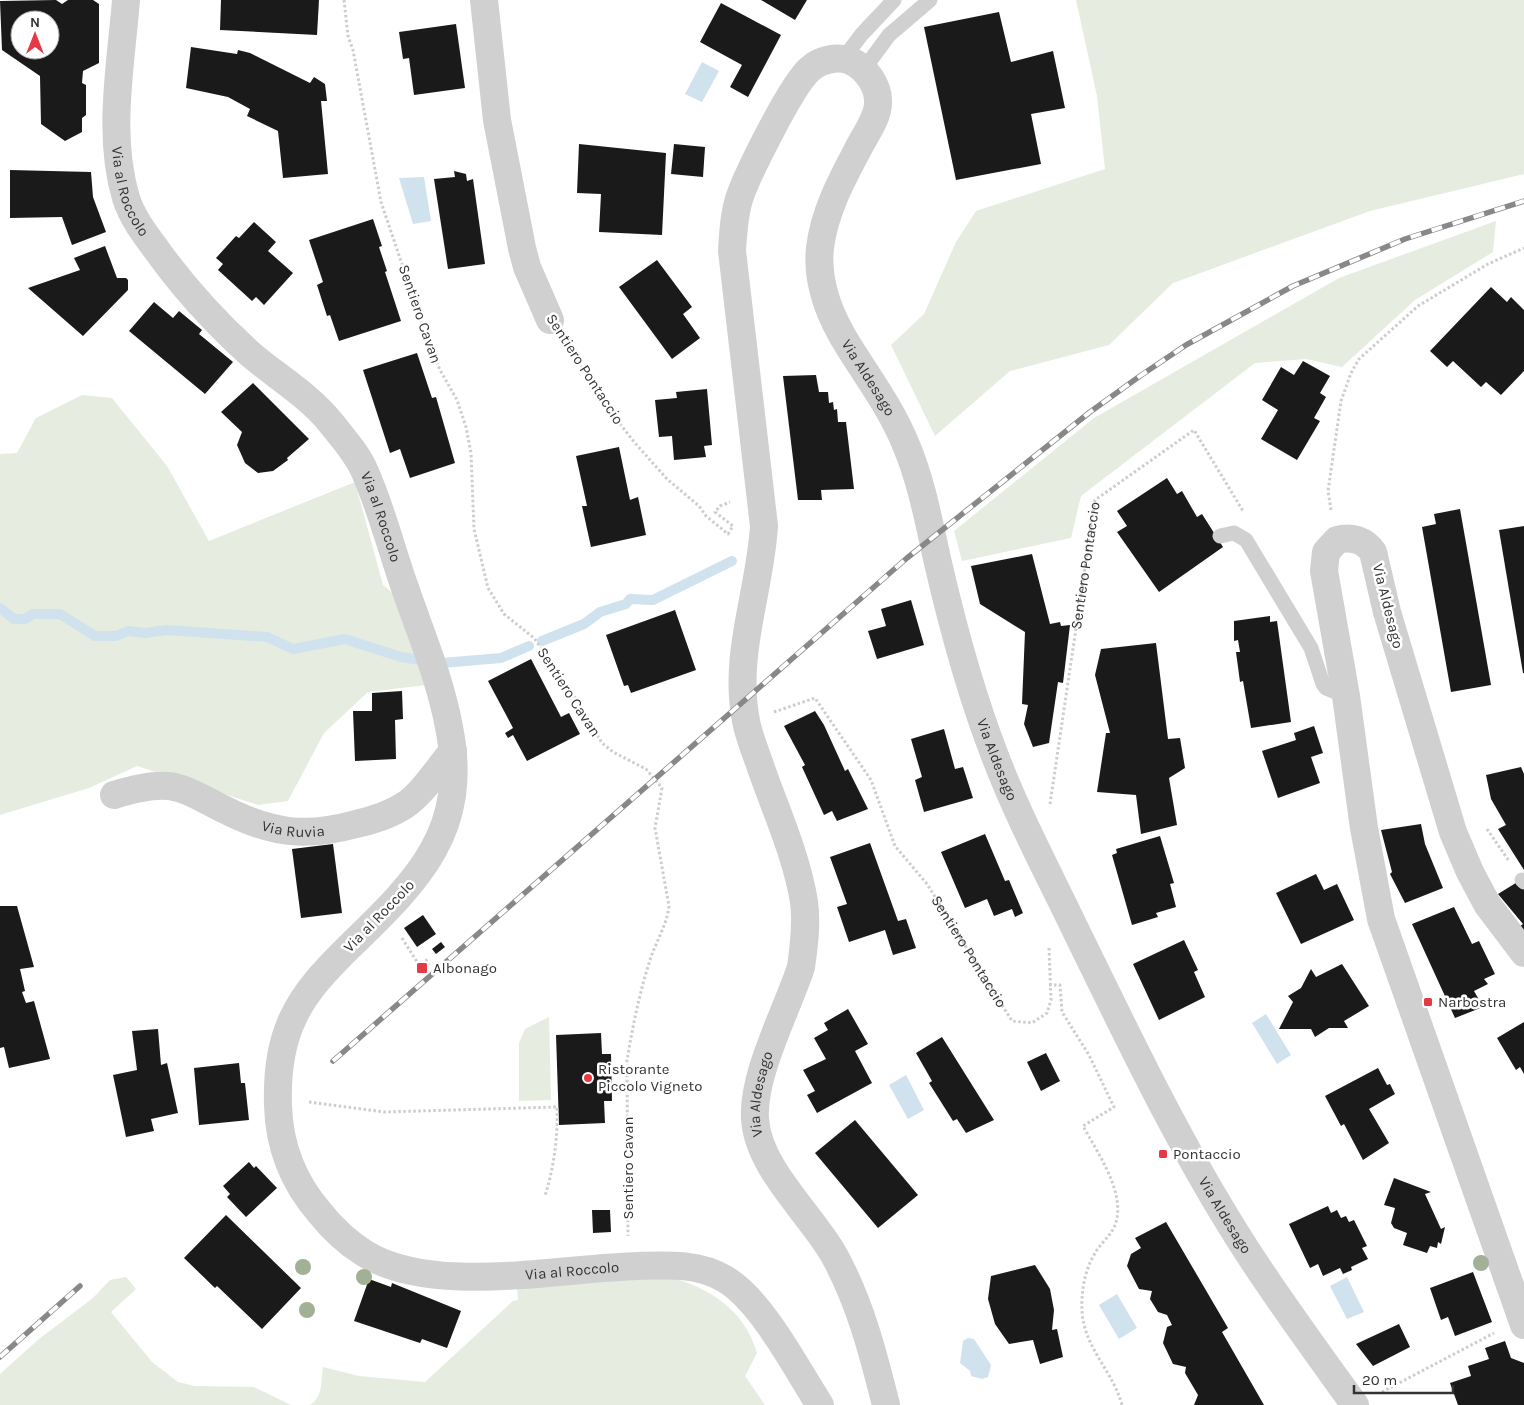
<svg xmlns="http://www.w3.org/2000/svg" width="1524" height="1405" font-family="Karla,sans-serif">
<rect width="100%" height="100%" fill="#fff"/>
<g fill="#e6ecdf">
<path d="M1076,0H1524V174L1370,211L1173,283L1109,345L1010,371L935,436L891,345L924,314L956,242L976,211L1105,169L1097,96Z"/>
<path d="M1496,221L1493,252L1415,300L1342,367L1306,359L1255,363L1081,496L1071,538L962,561L954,531L1094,418L1339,278Z"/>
<path d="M82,395L112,398L167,466L209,541L355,482L383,585L397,597L426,685L368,692L324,733L288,801L258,805L137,766L89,788L0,815V454L17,453L36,418Z"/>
<path d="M549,1017L551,1100L519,1101V1043L525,1029Z"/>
<path d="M126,1277L136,1289L111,1312L152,1362L178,1382L195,1386L254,1387L291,1405H0V1374L39,1339L93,1298L110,1280Z"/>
<path d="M668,1277C709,1287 745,1310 757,1353L745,1376L765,1405H309C323,1399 321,1381 323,1367L359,1376L425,1382L513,1301L518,1300L517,1287Z"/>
</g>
<g fill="#cfe2ee">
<path d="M702,62L719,71L702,102L685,94Z"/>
<path d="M424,177L431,221L413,224L399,178Z"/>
<path d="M1266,1014L1291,1055L1277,1064L1252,1023Z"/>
<path d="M906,1075L924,1110L908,1119L889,1085Z"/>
<path d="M1347,1277L1364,1312L1347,1319L1330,1286Z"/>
<path d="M1117,1294L1137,1328L1119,1339L1099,1305Z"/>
<path d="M968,1338L974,1339L991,1365L988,1377L982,1379L971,1376L970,1371L960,1363L963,1341Z"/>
</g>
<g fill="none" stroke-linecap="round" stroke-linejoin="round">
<g stroke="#cfe2ee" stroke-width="10">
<path d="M0,608L14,619H25L33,614H60L95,636H116L128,631L145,633L166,630L267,637L293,649L345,639L401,657L442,663L501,658L529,646"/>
<path d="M542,641L584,624L600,612L626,604L630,599L653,600L732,561"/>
</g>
</g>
<g fill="#1a1a1a" fill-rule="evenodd">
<path d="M56,0L62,4L68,0H93L99,4V63L83,71L82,83L86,85V115L82,118V132L65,141L41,124L40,76L2,50L0,1ZM20,20H50V50H20Z"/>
<path d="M221,0H319L317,35L220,30Z"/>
<path d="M761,0H807L795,20Z"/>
<path d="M721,3L781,35L748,97L730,87L742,65L700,42Z"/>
<path d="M999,12L1011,62L1053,51L1065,108L1031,114L1041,164L956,180L924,27Z"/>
<path d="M456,24L465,88L414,95L409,58L403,59L399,32Z"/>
<path d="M191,47L237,54L238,50L250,53L310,83L314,77L325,84L327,101H321L328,174L283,178L278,131L247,116L250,109L228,97L186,88Z"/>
<path d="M579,144L666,153L662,235L599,232L601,194L577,193Z"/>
<path d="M674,144L705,147L703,177L671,174Z"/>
<path d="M10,170L91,172L93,197L106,232L72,245L62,217L10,218Z"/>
<path d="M454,171L466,174L467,181L473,179L485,264L448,269L434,179L455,177Z"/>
<path d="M373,219L382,246L379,247L387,271L385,272L401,321L339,341L330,315L327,316L317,285L323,282L309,240Z"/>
<path d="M254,222L276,242L268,251L293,273L264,305L256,297L252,301L218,270L223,264L216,258L236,236L239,238Z"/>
<path d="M105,246L117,278H126L128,280V290L83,336L28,288L80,270L74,258Z"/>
<path d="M657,260L692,307L683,314L700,338L672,359L619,287Z"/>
<path d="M1491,287L1507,302L1511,297L1524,310V371L1501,395L1486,382L1481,387L1453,361L1447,367L1430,351Z"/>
<path d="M154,302L173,318L179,311L202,330L199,334L233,362L205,394L129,331Z"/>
<path d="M417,353L432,398L436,397L455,463L410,478L400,449L390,453L363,370Z"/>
<path d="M1303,361L1330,376L1320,393L1326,397L1314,418L1320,421L1297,460L1261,439L1278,410L1262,400L1281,367L1294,375Z"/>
<path d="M816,375L819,392H828L829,403L833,402L834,410L837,409L838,422H846L854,489L821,490L822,500H798L783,376Z"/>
<path d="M253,383L309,439L287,458L288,460L273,471L258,473L245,463L237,445L242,432L221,412Z"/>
<path d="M707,389L712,445L704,446L706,457L674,460L672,436L659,437L655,400L677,398L676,392Z"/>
<path d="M619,447L630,500L638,497L646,535L591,547L582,506H587L576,456Z"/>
<path d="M1167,478L1177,494L1182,491L1197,517L1202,514L1223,547L1159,592L1117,532L1127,526L1117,511Z"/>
<path d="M1460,509L1491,685L1451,692L1422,527L1436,524L1434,514Z"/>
<path d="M1524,526V673H1523L1499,530Z"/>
<path d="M1032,554L1050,624L1060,622L1061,626L1070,625L1063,683L1058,682L1049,743L1033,747L1024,724L1028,705L1022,704L1025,632L980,604L971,566Z"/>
<path d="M911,600L924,645L877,659L868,631L886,626L881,609Z"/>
<path d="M675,610L696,670L631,693L628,685L624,686L606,635Z"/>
<path d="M1270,616V622L1277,621L1291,722L1251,728L1243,681L1240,682L1236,652H1240L1238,640L1234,641V621Z"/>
<path d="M1156,643L1168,739L1180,738L1185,768L1169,778L1177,825L1141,834L1136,795L1097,792L1106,733H1110L1095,675L1101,649Z"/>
<path d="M531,659L561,717L569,713L580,734L527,761L513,735L508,738L505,733L513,728L488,681Z"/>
<path d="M402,691L403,719L395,720L396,759L355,761L353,711H372V693Z"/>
<path d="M815,711L824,725L845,771L848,769L868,809L837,821L832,811L824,815L802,767L805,765L784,726Z"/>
<path d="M1314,726L1323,753L1311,757L1320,783L1278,798L1262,751L1296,740L1294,733Z"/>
<path d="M944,729L955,769L963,767L973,798L924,812L915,780L922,777L911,739Z"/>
<path d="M1521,767L1524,774V870L1498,829L1506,825L1491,799L1486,775Z"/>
<path d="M1421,824L1425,844L1443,888L1405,903L1390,874L1392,872L1381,830Z"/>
<path d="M985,834L1005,881L1009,880L1023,913L1015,917L1012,909L994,916L987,899L965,908L941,852Z"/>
<path d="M1160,836L1174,883L1170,884L1176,907L1156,913L1158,917L1132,925L1112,855L1117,853L1116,849Z"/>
<path d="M870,843L898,921L906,919L916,948L893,955L885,930L849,942L837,907L847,904L830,857Z"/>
<path d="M333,844L342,913L301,918L292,849Z"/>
<path d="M1316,874L1324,890L1337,884L1354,920L1301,944L1276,893Z"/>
<path d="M1519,881L1524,887V934L1519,927L1523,924L1498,894Z"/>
<path d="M0,906H17L34,967L20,969L25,991L22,992L26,1003L34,1001L50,1059L9,1068L4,1047L0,1048Z"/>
<path d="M1454,907L1472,944L1479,941L1495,974L1484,979L1488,984L1474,991L1483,1007L1455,1018L1412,924Z"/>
<path d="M423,915L436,934L417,947L404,928Z"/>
<path d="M1184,940L1198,970L1194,972L1205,997L1159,1020L1133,964Z"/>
<path d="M441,942L445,947L436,954L432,949Z"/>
<path d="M1342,964L1369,1006L1344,1021L1348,1028H1329L1315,1037L1311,1029H1279L1293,1002L1288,996L1301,988L1311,969L1316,977Z"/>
<path d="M848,1009L868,1044L855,1051L872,1083L817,1113L807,1095L815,1091L803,1070L826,1059L814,1038L828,1030L824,1023Z"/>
<path d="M1524,1022V1074L1520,1067L1516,1070L1497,1038Z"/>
<path d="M158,1029L161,1065L167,1063L178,1113L151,1119L154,1131L126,1137L113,1075L137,1070L132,1031Z"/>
<path d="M601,1033L602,1054H611L612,1101H604L605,1123L559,1125L556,1035Z"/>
<path d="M942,1037L994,1120L966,1133L957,1119L953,1121L929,1083L932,1081L916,1053Z"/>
<path d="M1046,1053L1060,1081L1041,1091L1027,1062Z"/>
<path d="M239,1063L241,1083H245L249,1120L199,1125L194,1068Z"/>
<path d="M1378,1068L1387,1085L1390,1084L1395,1094L1369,1109L1389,1143L1363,1160L1344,1124L1341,1126L1325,1096Z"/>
<path d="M855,1120L918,1195L878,1228L815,1153Z"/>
<path d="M249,1162L254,1168L256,1166L277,1188L246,1217L227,1197L230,1194L223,1186Z"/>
<path d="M1394,1178L1431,1192L1425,1194L1441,1229L1445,1227L1441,1244L1438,1242L1437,1248L1430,1246L1427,1253L1403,1245L1407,1233L1394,1228L1391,1223L1395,1208L1384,1205Z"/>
<path d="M1328,1206L1331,1213L1337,1210L1341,1218L1346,1216L1349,1222L1354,1220L1367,1246L1362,1248L1368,1259L1351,1267L1352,1270L1343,1274L1340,1268L1323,1276L1318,1264L1310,1268L1289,1224Z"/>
<path d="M592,1210H610L611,1232L593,1233Z"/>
<path d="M226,1215L301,1288L262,1329L217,1286L215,1288L184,1258Z"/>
<path d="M1166,1222L1228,1328L1222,1332L1264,1405H1194L1198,1395L1185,1373L1186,1367L1173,1364L1163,1343L1167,1327L1172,1325L1167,1315L1158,1312L1150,1299L1152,1291L1139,1289L1127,1266L1131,1254L1141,1248L1135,1238Z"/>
<path d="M1035,1265L1050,1289L1054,1310L1052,1330L1057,1329L1063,1357L1040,1364L1033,1340L1009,1344L995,1324L988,1299L991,1276Z"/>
<path d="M1473,1272L1492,1322L1455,1336L1448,1317L1441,1320L1430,1288Z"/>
<path d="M369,1279L391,1287L392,1283L461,1311L447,1348L422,1339L420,1343L354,1321Z"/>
<path d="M1399,1324L1410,1347L1373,1366L1356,1344Z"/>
<path d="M1505,1341L1511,1358L1524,1363V1405H1458L1450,1383L1471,1376L1468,1366L1489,1359L1485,1348Z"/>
</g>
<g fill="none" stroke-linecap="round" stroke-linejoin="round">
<g stroke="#cdcdcd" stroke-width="3" stroke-dasharray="2.5 2.5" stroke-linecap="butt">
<path d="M344,0L348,36L353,50L381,202L428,341L440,370L457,400L466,427L471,453L474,529L488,588L504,614L534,638L567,684L602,743L613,752L646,769L662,788L655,828L669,906C667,924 657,940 651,957C640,990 633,1025 627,1060L628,1236"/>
<path d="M567,345L609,410L635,443L667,479L699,506L706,516L728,534L733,526L715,512L720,506L730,502"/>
<path d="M1331,510L1328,491L1341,401L1351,373L1359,359L1418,306L1488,264L1524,248"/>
<path id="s1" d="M774,712L815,698L871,780L895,846L927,884L1012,1021L1032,1023L1047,1013L1051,1000L1049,948"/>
<path id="s2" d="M1050,804L1095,500L1194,430L1243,511"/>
<path d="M1487,829L1509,861"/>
<path d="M402,938L419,965L426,960L429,965"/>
<path d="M1049,985H1060L1062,1012L1089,1055L1114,1107L1083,1126C1097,1152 1127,1194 1115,1225C1112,1234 1103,1241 1097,1250C1085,1268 1081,1290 1082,1311C1084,1348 1113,1371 1122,1405"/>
<path d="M309,1102L384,1112L557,1107C558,1137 554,1167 545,1196"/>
<path d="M1382,1392L1494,1333"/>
</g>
<g stroke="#d0d0d0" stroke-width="15">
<path d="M843,59L862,34L894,0"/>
<path d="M864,69L889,35L930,0"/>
<path d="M1220,536L1234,533L1246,540L1311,648L1323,684L1326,688L1346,696"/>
<path d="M1522,880L1524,882"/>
</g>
<g stroke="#d0d0d0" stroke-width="28">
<path id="s3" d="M126,0C121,64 107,135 126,198C132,217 144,233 156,249C183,287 214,321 248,352C275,376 309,395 331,423C343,438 358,455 365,472C381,508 391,548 404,585C420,632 440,678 449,727C470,832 417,881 348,948C327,969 306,990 293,1018C280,1045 277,1074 278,1105C279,1146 293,1182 320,1213C332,1228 348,1243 364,1253C432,1296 560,1268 638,1266C668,1265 698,1263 725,1279C762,1301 796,1368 820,1405"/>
<path d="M484,0L497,120L522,248L527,267L550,320"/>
<path id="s4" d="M114,795C180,775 181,790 238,816C280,835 312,836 356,824C374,820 390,815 405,805C424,792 438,768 453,751"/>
</g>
<g stroke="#d0d0d0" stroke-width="28">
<path d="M1524,953L1487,904L1470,872L1453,832L1387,612L1373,552C1365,540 1351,536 1337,540L1326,552L1324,571L1346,696L1364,828L1381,919L1524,1325"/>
<path id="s5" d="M886,1405C873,1353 860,1302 834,1255C810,1213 758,1168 755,1119C752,1075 787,1010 801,967C804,946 807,923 804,902C797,857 776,811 761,768C756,753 749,737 746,721C733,654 760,592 764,526L732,251C733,233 734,216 739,199C747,175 792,84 810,69C821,59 838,56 851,61C866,68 879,86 878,103C878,119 864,136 857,151C841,181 824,213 820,248C816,284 830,317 849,347C869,379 892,410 906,445C922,483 929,523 938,563C953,628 971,694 995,756C1019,819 1051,878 1080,939C1130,1041 1179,1144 1240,1240C1276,1297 1316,1351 1355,1405"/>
</g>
<defs>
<g id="rail">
<path d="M333,1061L907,558L1090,412L1140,376L1186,345L1293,286L1405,239L1524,201"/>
<path d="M0,1357L80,1286"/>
</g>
</defs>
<use href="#rail" stroke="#888" stroke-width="5.5"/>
<use href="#rail" stroke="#fff" stroke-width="4" stroke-dasharray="11" stroke-linecap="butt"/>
</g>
<g fill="#a2b095">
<circle cx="1481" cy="1263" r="8"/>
<circle cx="303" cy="1267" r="8"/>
<circle cx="364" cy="1277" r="8"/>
<circle cx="307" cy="1310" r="8"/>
</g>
<g fill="#e63946" stroke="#fff" stroke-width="2">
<rect x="416" y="962" width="12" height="12" rx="2.5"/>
<rect x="1423" y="997" width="10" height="10" rx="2.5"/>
<circle cx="588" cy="1078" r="5"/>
<rect x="1158" y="1149" width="10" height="10" rx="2.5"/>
</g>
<g text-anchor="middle" stroke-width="5" stroke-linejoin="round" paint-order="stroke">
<g font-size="15" fill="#333" stroke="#fff">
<text dy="5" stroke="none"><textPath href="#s3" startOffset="194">Via al Roccolo</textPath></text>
<text transform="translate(420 314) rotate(71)" y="5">Sentiero Cavan</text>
<text transform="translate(585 369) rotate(57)" y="5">Sentiero Pontaccio</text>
<text dy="5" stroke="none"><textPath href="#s5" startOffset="1804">Via Aldesago</textPath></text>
<text dy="5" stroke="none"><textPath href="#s3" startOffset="614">Via al Roccolo</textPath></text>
<text dy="5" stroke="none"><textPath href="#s2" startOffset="241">Sentiero Pontaccio</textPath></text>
<text transform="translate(1388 606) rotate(76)" y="5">Via Aldesago</text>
<text transform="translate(569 692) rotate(57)" y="5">Sentiero Cavan</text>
<text dy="5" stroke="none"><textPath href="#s5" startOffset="2209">Via Aldesago</textPath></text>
<text dy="5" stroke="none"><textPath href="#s4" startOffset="189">Via Ruvia</textPath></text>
<text transform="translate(379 916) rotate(-46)" y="5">Via al Roccolo</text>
<text dy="5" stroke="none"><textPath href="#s1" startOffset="342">Sentiero Pontaccio</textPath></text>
<text dy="5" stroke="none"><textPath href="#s5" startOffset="344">Via Aldesago</textPath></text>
<text transform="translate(628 1168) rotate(-90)" y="5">Sentiero Cavan</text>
<text dy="5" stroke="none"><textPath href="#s5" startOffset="2719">Via Aldesago</textPath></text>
<text dy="5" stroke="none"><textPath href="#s3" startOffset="1661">Via al Roccolo</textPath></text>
</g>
<g font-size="15" fill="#333" stroke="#fff" text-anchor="start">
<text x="433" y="973">Albonago</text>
<text x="1438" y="1007">Narbostra</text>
<text x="598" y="1074">Ristorante<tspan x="598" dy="17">Piccolo Vigneto</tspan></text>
<text x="1173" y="1159">Pontaccio</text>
</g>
</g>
<g transform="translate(35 35)"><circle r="24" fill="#ffffff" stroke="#adadad"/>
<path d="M0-4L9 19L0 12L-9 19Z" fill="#e63946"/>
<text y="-8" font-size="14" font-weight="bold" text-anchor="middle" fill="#333333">N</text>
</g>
<path d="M1354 1385v8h99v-8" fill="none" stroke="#333333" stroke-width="2.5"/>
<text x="1362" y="1385" font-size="15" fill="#333333" stroke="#ffffff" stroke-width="4" paint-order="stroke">20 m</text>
</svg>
